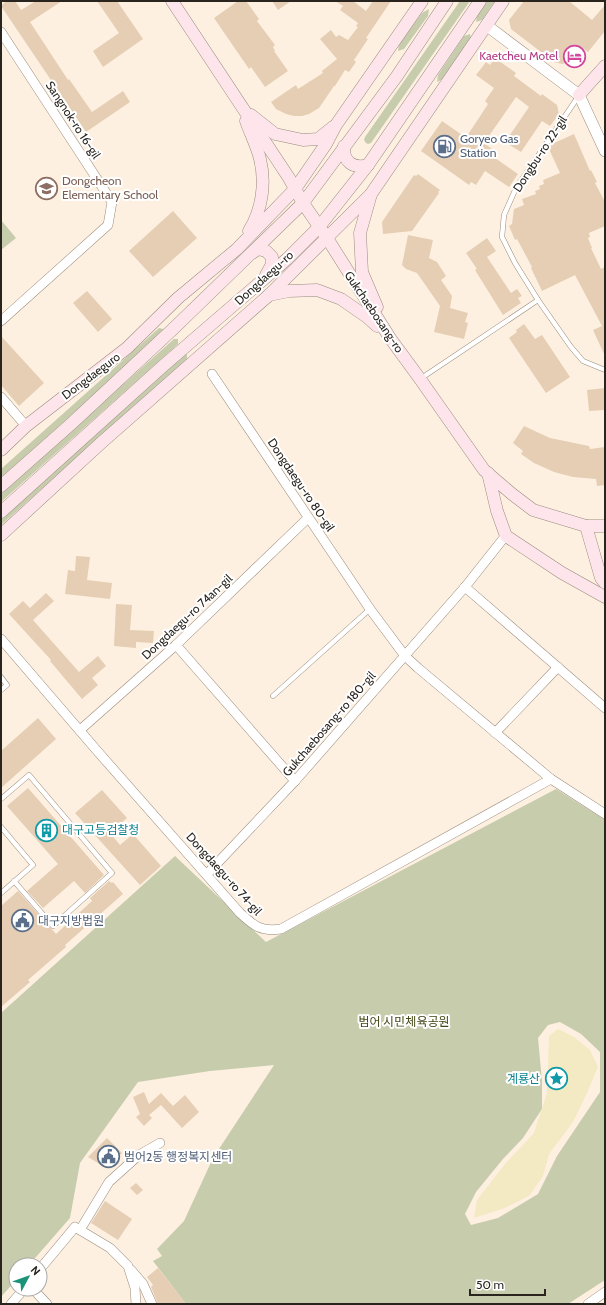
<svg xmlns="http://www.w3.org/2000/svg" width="606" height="1305" font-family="Cabin,'Noto Sans KR',sans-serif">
<rect width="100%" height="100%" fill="#fef0e0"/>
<g fill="#c7ccad" fill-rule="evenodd">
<path d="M460,1H470L371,143L368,144L366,143L364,140L365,137Z"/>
<path d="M487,1H495L482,20L476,22L477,15Z"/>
<path d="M429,9L428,16L404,49L398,51L399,44L422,13Z"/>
<path d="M470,34L471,39L443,79L437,82L438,75L464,36Z"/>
<path d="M1,220L16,238L1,250Z"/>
<path d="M159,328L163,329V333L1,478V469Z"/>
<path d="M174,339H178V344L1,502V493Z"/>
<path d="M183,354H187V359L1,525V516Z"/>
<path d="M556,789L605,820V1280L568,1304H186L153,1261L162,1256L157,1249L184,1221L213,1158L274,1065L210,1071L138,1082L80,1163L70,1218L29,1265H16V1280L1,1297V1013L175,856L266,942ZM560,1022L581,1034L600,1052V1092L557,1156L538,1194L498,1218L471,1225L465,1214L476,1192L503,1159L523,1138L542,1109V1081L538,1038L548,1025Z"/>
</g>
<path fill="#f3e9c3" d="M558,1029L574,1037L590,1050L598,1067L587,1093L573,1122L549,1154L543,1176L529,1196L505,1208L474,1218L477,1200L505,1164L534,1133L547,1093L549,1036Z"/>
<g fill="#e5ceb4">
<path d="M6,1H15L21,10L36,1H62L30,22L68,80L69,79L92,112L123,91L130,102L86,132L1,6Z"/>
<path d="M97,1H117L143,39L103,67L93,51L119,33Z"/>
<path d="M238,1H246L259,19L257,21L275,45L273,47L275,51H274L288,71L265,87L251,67L249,69L214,18Z"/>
<path d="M272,1H291L278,10Z"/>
<path d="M335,1H353L366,11L373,1H391L366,38L368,39L354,60L356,62L349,72L345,70L335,86H334L319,108L309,114L302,116H294L286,114L276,109L271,102L296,85L298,89L323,73L322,71L337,59L320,39L331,30L336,37L339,35L348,40L358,27L356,26L358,23L340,10L343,6Z"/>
<path d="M524,1H569L592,20L605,5V31L588,52L584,49L576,59L571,62L562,64L554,62L511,29L509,20Z"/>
<path d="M495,58L516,73L514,76L541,96L542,94L557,105L559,114L550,126L542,121L521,152L505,142L529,107L516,97L484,143L492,149L488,153L518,174L509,187L485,171L476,185L471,182L469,185L421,151L442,121L465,137L469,133L488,104L485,101L494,88L476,75L486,62L490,65Z"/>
<path d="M574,134L590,171L591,170L597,182L595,183L605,202V226L589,233L590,237L588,238L592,248H591L601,269L605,267V356L593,330L602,326L575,275L542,291L531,268L532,267L517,239L515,240L509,226L512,224L514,209L524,205L522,199L536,194L535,191L540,189L539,186L544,184L543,180L560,173L549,149L552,144Z"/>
<path d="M418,174L440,190L438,192L439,193L412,231L383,234L382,222L414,175L416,176Z"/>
<path d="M173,211L197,238L153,277L129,251Z"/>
<path d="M408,235L433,240L429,258L437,262L446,276L441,280L452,296L450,308L468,313L465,322L468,323L464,339L434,332L440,306L417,273L406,269L402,265Z"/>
<path d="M487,238L496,251L487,257L511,293L517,289L522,296L518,298L521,303L503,315L475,270L477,269L466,253Z"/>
<path d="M87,291L112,319L98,332L73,303Z"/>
<path d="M524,324L535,339L542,335L570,377L546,393L509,338L517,332L516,330Z"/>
<path d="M1,336L44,383L19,406L1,385Z"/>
<path d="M605,388V410L589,411L587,390Z"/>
<path d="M524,426L550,438L589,446L590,449L605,447V485L597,486L596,479L573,477L554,472L534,463L521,454L523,451L513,443Z"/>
<path d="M76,556L90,557L87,580L112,583L110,599L65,594L68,570L75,571Z"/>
<path d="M46,593L54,601L33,620L79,672L98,656L106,666L92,678L98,685L82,699L50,661L51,660L9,614L23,601L30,608Z"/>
<path d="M116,604L132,605L130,630L154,631L153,643L136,642V648L114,646Z"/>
<path d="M38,718L56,739L1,788V751Z"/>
<path d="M28,788L104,875L85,893L74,881L43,908L27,891L58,864L7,806Z"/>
<path d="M102,790L127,818L110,833L120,845L133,834L161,866L140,885L75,813Z"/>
<path d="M109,881L112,883L113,882L123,894L65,945L66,947L28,980L30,982L1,1007V906L18,891L56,934L92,901L90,898Z"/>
<path d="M144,1092L149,1104L161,1093L173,1106L185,1095L199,1112L182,1128L161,1105L149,1115L152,1118L144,1126L136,1117L140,1114L133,1097Z"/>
<path d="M107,1138L122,1153L106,1168L88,1157Z"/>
<path d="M136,1183L143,1190L137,1195L130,1188Z"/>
<path d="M105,1201L132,1219L118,1240L91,1223Z"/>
<path d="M158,1268L186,1304H158L151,1287L153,1285L147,1277Z"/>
</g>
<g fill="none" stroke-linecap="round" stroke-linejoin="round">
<defs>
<g id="service">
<path d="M578,97L516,188L504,215L502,237L515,263L538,300L571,347L583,361L605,370"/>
<path d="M420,379L538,300"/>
<path d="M1,677L7,685L1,690"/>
<path d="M273,696L370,609"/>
<path d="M1,799L29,775L112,873L53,926L14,881"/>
<path d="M1,827L33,865L1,893"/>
</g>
<g id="minor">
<path d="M1,32L112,202L108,225L1,321"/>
<path d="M212,374L370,609L405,656L418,668L551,779L605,814"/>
<path d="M1,397L26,426"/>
<path d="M465,587L605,708"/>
<path d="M1,639L99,753L240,913C254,926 261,932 281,929L551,779"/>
<path d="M176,645L295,781"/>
<path d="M80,730L176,645L308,518"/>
<path d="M495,733L558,667"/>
<path d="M207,874L295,781L465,587L503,539L506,536"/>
<path d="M80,1230L109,1182L139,1155L160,1143"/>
<path d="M40,1269L75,1227L110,1248L128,1266L135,1288L136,1304"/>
<path d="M131,1270L143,1284L152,1304"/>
<path d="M33,1289L47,1304"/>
<path d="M11,1304L24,1289"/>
<path d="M588,1304L605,1292"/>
</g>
<path id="tertiary" d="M486,25L579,95L605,151"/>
<g id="secondary">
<path d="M172,1L289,178L303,203L327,238L390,338L420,379L484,470L512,494L533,510L586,526H605"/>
<path d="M579,95L605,66"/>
<path d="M251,115L275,134L303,140L318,139L333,127"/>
<path d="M246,121C250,133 257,146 260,159C266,183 262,210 249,231"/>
<path d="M344,146C343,162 353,169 368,165"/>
<path d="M371,194L360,233L362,272L377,307"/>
<path d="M252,253L258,249L266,251L272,257V264L266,275"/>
<path d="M269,295L289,291L317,290L341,299L367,317L377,326"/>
<path d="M1,450L26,426L127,348L178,298L237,249L295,189L326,144L336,125L422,1"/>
<path d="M488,473L497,511L506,536L562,573L605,597"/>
<path d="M1,486L71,424L173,329L303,203L397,76L447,1"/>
<path d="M1,512L163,366L287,259L319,227L368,165L480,1"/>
<path d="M586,526L601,578L605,583"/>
<path d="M1,535L101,443L268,296L371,194L503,1"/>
</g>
</defs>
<use href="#service" stroke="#988b7c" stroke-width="5.5"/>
<use href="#minor" stroke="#988b7c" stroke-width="10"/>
<use href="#tertiary" stroke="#988b7c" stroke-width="12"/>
<use href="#secondary" stroke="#988b7c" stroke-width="13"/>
<use href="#service" stroke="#fff" stroke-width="4.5"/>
<use href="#minor" stroke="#fff" stroke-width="9"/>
<use href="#tertiary" stroke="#fff" stroke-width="11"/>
<use href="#secondary" stroke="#fee5ec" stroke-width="12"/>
</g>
<defs>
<symbol id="hotel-ring" viewBox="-11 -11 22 22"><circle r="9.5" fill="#fff" stroke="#d1479c" stroke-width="1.5"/><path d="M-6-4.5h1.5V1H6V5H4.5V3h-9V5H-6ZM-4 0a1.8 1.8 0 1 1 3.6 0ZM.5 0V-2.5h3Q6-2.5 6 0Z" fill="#d1479c"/></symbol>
<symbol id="fuel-ring" viewBox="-11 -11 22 22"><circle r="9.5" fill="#fff" stroke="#5c6f8a" stroke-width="1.5"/><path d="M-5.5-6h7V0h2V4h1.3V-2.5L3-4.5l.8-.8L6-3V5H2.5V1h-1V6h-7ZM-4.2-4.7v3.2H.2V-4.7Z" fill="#5c6f8a"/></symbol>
<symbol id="school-ring" viewBox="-11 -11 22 22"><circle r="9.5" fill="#fff" stroke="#8d6e63" stroke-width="1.5"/><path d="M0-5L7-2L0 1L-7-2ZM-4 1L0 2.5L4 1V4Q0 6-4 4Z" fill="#8d6e63"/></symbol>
<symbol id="building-ring" viewBox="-11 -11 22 22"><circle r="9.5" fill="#fff" stroke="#0f9aa8" stroke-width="1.5"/><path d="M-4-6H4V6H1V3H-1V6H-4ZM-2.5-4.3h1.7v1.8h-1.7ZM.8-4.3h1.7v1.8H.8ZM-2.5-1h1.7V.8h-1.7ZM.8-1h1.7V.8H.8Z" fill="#0f9aa8"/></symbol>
<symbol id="civic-ring" viewBox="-11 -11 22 22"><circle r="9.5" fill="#fff" stroke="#5c6f8a" stroke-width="1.5"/><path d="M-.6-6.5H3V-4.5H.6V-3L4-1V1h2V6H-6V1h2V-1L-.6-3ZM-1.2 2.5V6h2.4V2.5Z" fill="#5c6f8a"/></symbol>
<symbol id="sight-ring" viewBox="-11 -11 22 22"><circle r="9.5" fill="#fff" stroke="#0f9aa8" stroke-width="1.5"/><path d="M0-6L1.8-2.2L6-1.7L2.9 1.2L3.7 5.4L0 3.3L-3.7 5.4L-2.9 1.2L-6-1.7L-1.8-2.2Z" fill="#0f9aa8"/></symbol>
</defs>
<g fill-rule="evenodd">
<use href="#hotel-ring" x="562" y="44" width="25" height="25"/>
<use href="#fuel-ring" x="432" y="134" width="25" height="25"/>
<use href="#school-ring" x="34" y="176" width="25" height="25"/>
<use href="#building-ring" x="34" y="818" width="25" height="25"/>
<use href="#civic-ring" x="10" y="908" width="25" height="25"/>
<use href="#sight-ring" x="544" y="1066" width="25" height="25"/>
<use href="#civic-ring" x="96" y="1144" width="25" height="25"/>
</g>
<g text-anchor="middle" stroke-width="4" stroke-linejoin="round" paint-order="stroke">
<g font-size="12" fill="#b23c85" stroke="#fff" text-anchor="end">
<text x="558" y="60">Kaetcheu Motel</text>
</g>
<g font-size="12" fill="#29241e" stroke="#fff">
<text transform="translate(73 120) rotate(57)" y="4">Sangnok-ro 16-gil</text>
<text transform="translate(540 154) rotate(-57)" y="4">Dongbu-ro 22-gil</text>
<text transform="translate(264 278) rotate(-42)" y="4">Dongdaegu-ro</text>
<text transform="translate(374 312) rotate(56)" y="4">Gukchaebosang-ro</text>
<text transform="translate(91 376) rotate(-37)" y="4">Dongdaeguro</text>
<text transform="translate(301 485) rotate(56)" y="4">Dongdaegu-ro 80-gil</text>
<text transform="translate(187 617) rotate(-43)" y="4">Dongdaegu-ro 74an-gil</text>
<text transform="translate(329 724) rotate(-49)" y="4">Gukchaebosang-ro 180-gil</text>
<text transform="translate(224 874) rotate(48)" y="4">Dongdaegu-ro 74-gil</text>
</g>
<g font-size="12" fill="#4e5e75" stroke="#fff" text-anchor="start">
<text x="460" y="143">Goryeo Gas<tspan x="460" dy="14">Station</tspan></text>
<text x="38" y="925">대구지방법원</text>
<text x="124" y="1161">범어2동 행정복지센터</text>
</g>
<g font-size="12" fill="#785e54" stroke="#fff" text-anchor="start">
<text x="62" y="185">Dongcheon<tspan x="62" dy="14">Elementary School</tspan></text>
</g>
<g font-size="12" fill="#0d838f" stroke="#fff" text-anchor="start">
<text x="62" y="834">대구고등검찰청</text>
<text x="540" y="1083" text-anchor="end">계룡산</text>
</g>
<g font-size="12" fill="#434814" stroke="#fff">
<text x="404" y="1026">범어 시민체육공원</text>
</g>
</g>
<rect width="606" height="1305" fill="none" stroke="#29241e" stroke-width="4"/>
<g transform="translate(28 1277) rotate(49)"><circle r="19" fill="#ffffff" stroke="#a9a7a5"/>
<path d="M0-3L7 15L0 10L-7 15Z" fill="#1b9378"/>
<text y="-6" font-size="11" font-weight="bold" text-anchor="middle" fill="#29241e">N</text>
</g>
<path d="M470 1289v6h75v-6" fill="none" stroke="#29241e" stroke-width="2"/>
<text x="476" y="1289" font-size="12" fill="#29241e" stroke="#ffffff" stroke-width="3" paint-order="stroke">50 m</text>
</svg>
